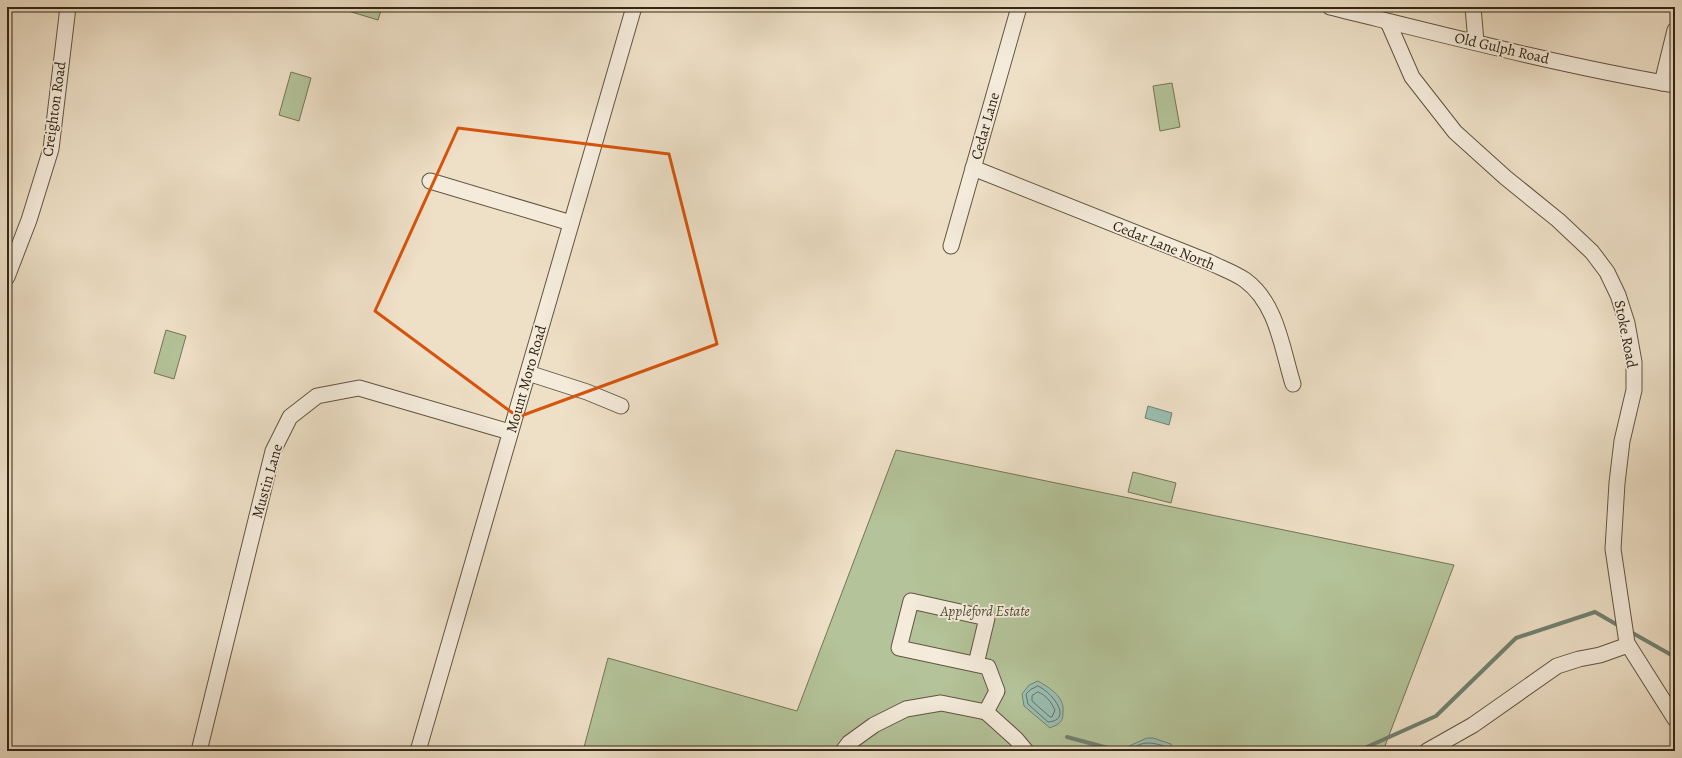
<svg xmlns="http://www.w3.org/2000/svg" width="1682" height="758" font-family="Alegreya,serif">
<rect width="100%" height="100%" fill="#eee0c7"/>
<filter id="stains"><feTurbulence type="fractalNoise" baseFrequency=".005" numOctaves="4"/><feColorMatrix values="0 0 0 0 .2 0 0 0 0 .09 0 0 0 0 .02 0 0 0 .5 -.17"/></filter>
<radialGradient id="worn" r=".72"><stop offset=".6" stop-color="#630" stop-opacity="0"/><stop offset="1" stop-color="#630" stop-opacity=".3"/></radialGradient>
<g fill="#b4c399" stroke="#747456">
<path d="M335,7H382L378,20Z"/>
<path d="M291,72L311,78L299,121L279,115Z"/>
<path d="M1172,83L1180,127L1160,131L1153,86Z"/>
<path d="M166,330L186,336L174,379L154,373Z"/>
<path d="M896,450L1454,565L1383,751H583L608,658L797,711Z"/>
<path d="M1133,472L1176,483L1171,503L1128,492Z"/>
</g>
<g fill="#9abdb1" stroke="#718172">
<path d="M1148,406L1172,413L1169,425L1145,418Z"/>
<path d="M1038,681C1050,688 1065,697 1063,712C1063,717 1063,720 1058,724C1056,726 1053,726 1050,728L1024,706L1022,694L1029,685Z"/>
<path d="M1147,738H1153L1171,744L1172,751H1128L1129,746Z"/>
</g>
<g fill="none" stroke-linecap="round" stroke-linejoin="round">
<g stroke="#667262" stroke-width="1">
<path d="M1038,686C1052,692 1074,720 1048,722L1028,704L1026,694L1030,690Z"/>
<path d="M1038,692C1046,695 1051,702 1055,710L1052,717H1050L1032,701V696Z"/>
<path d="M1132,751C1140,739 1155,743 1167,747L1168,751"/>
</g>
<g stroke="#718172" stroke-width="4">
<path d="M1629,631L1675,657"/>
<path d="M1067,737L1119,751"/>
<path d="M1358,751L1436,716L1516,638L1595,612L1621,627"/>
</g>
<defs>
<g id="minor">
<path d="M1330,7C1444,35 1559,65 1675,85"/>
<path d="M1473,7L1476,42"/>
<path d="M1388,22L1412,77L1455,132L1506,178L1558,220L1592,252L1607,272L1618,295L1627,323L1634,362V390L1622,441L1617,483L1613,549L1627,643L1675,719"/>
<path d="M1662,83L1675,30"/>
<path d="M973,168L1209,262C1221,268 1235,273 1245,280C1277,303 1282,349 1293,384"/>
<path d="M430,181L571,223"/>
<path d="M951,246L1019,7"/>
<path d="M7,277L29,220L51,149L68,7"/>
<path d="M528,373L587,392L621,406"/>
<path d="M976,664L987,618L911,601L899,648L988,667L997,691L986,712"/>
<path d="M199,751L273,451L290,417L317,396L359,388L510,432"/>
<path d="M418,751L634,7"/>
<path d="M843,751L849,743L874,725L906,709L941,703L986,712L1016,739L1026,751"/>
<path d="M1427,751L1473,725L1557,666L1579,659L1600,655L1628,645"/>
</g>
</defs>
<use href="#minor" stroke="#625441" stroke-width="17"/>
<use href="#minor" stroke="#f4ebdb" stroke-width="15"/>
</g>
<path fill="none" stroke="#d6540d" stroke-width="3" stroke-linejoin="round" d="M458,128L669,154L717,344L518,417L375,311Z"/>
<g text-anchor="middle" stroke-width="3.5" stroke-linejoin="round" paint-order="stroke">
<g font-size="15" fill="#332614" stroke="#f4ebdb">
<text transform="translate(1502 48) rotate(13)" y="5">Old Gulph Road</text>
<text transform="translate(54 109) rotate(-82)" y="5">Creighton Road</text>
<text transform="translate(985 126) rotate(-74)" y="5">Cedar Lane</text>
<text transform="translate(1164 245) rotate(22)" y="5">Cedar Lane North</text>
<text transform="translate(1626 334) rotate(79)" y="5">Stoke Road</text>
<text transform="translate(526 379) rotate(-74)" y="5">Mount Moro Road</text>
<text transform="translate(267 481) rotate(-74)" y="5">Mustin Lane</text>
</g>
<g font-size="15" font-style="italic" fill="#534d35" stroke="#f4ebdb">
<text x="985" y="616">Appleford Estate</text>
</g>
</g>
<rect width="1682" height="758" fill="none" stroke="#eee0c7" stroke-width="24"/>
<rect x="8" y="8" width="1666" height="742" fill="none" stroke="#332614" stroke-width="2"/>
<rect x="12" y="12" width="1658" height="734" fill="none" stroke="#332614"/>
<rect width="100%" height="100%" filter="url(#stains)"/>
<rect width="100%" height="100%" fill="url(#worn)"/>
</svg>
